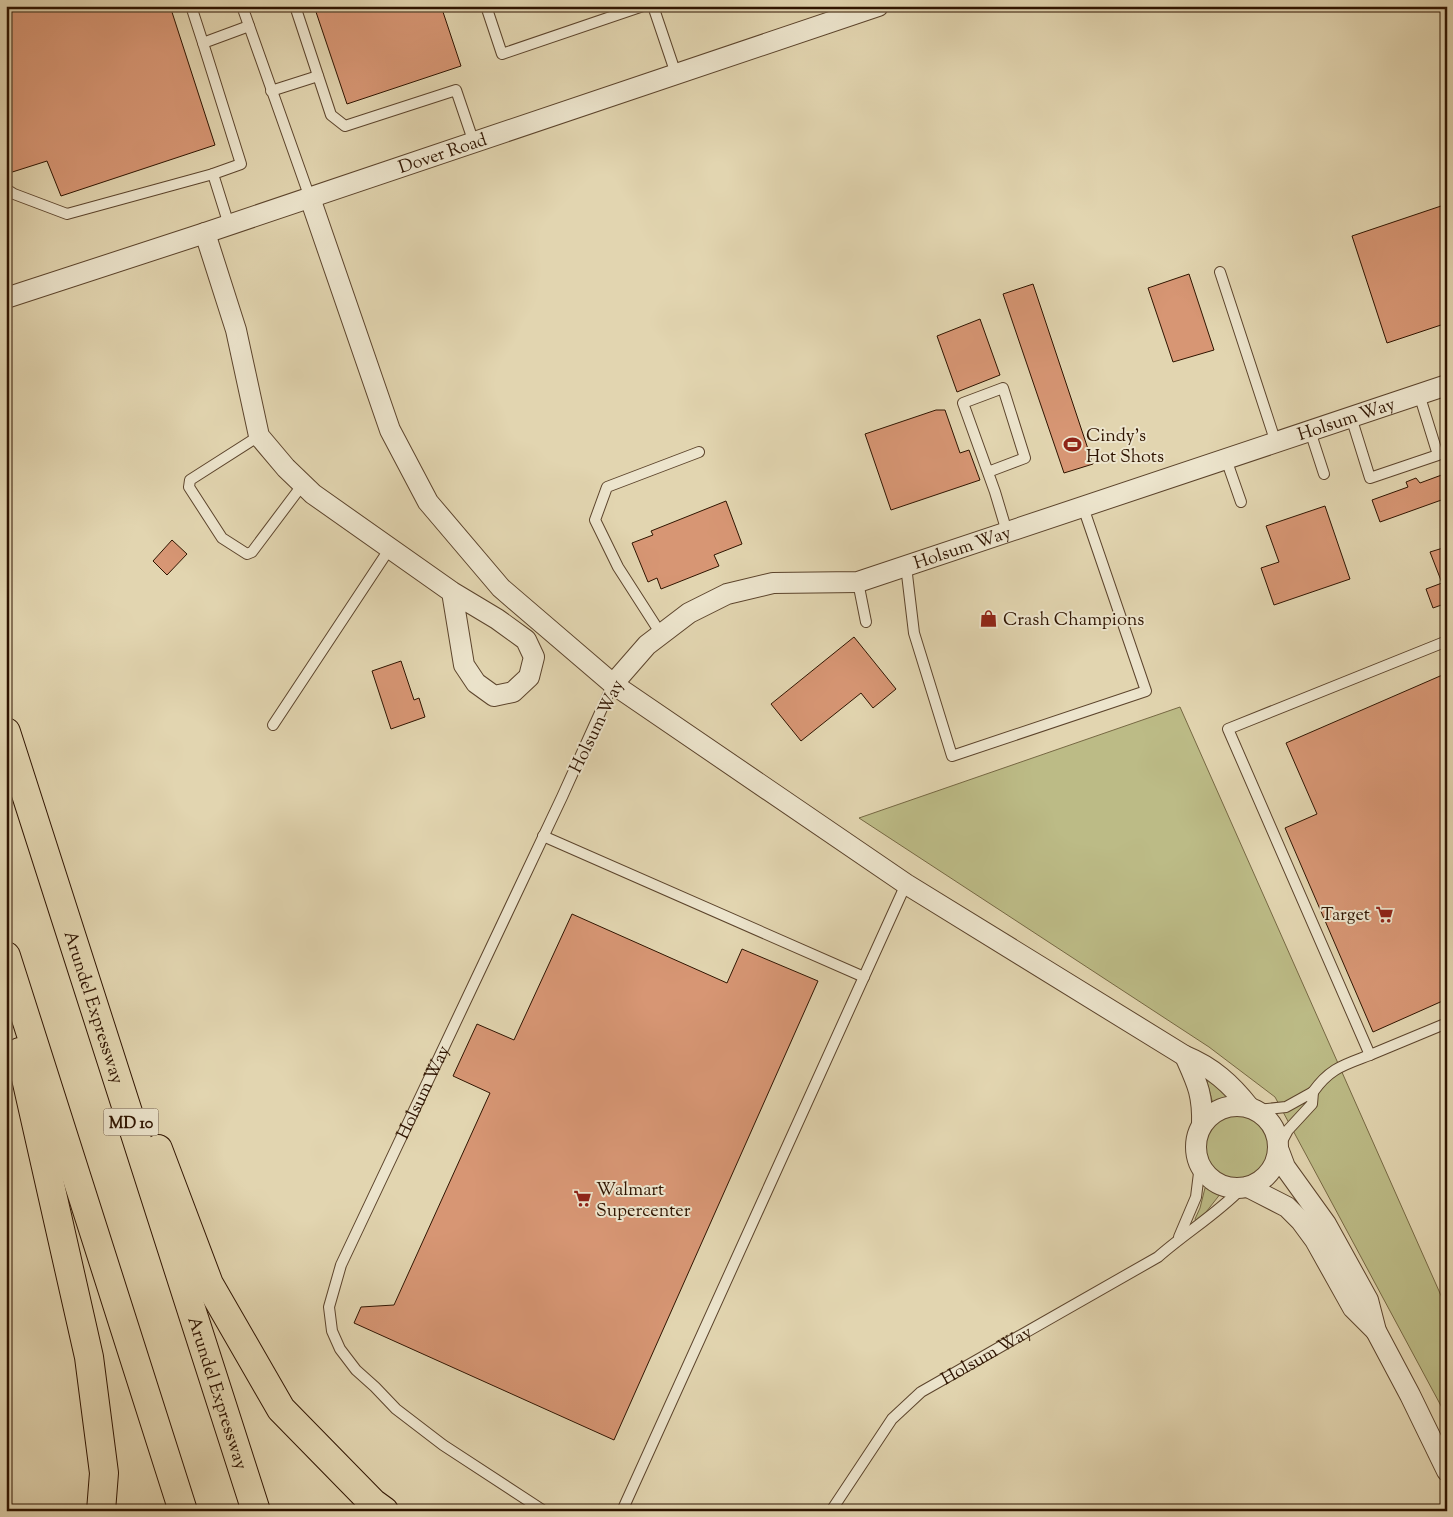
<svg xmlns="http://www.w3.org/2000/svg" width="1453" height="1517" font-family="'Sorts Mill Goudy',serif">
<rect width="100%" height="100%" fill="#e2d5b0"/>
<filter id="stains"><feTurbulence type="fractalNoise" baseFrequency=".004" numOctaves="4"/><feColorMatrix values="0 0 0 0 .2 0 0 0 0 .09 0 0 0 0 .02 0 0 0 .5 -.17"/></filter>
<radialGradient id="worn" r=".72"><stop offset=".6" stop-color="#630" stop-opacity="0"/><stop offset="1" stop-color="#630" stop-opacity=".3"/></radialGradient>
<g fill="#bcbb86" stroke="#766843">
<path d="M1180,707L1447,1309V1417L1275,1097L1209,1047L859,818Z"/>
<path d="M1207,1077L1228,1097L1213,1104L1206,1078Z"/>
<circle cx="1238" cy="1147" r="32"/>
<path d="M1207,1187L1221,1193L1199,1221H1196L1195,1219L1200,1208L1205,1188Z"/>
</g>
<g fill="#d79674" stroke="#2f1400">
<path d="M6,6H170L215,145L61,196L47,161L6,174Z"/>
<path d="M314,6H441L461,66L347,104Z"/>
<path d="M1447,204V323L1387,343L1352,236Z"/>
<path d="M1189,274L1214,350L1173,362L1148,288Z"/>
<path d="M1033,284L1093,464L1064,473L1003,294Z"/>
<path d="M980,319L1000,375L957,392L937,336Z"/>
<path d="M936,410H945L960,453L969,450L980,480L891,510L865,434Z"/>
<path d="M1447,473V498L1380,522L1372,500L1408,487L1406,482L1416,478L1420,483Z"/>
<path d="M726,501L742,544L714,555L719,566L661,589L657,578L648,582L632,543L653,535L651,531Z"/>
<path d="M1325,506L1350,579L1274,605L1261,568L1279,562L1266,526Z"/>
<path d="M172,540L187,554L167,575L153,561Z"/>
<path d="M1443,548L1447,554V603L1433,608L1426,589L1442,583L1430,552Z"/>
<path d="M854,637L896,689L873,708L861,693L801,741L771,704Z"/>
<path d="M401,661L414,700L419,698L425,717L391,729L372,671Z"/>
<path d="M1447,673V999L1373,1032L1285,828L1317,814L1286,743Z"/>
<path d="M572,914L727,983L742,949L818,981L614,1440L354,1323L361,1307L394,1305L490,1093L453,1076L477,1024L514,1040Z"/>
</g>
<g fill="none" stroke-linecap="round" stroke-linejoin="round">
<defs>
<g id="lane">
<path d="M191,6L203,43"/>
<path d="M242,6L310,198"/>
<path d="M295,6L331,115L345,126L456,90L474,143"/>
<path d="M486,6L502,54L643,6"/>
<path d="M653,6L676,74"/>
<path d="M271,91L318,76"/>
<path d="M6,189L14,194L67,214L213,174"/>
<path d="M229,225L213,174L241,164L203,43L249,26"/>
<path d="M1220,272L1276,443"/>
<path d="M1351,417L1370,478L1438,455L1419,394"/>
<path d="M1310,431L1324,474"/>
<path d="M259,436L190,480L189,487L222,538L247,554L252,552L303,484"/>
<path d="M1226,459L1241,502"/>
<path d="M988,472L1025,458L1003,388L963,403L995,492L1007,532"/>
<path d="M906,566L914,633L952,756L1146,691L1083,507"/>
<path d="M858,582L866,622"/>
<path d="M661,634L618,567L595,520L607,487L699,452"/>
<path d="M1447,641L1228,729L1370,1055L1447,1023"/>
<path d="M273,725L390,548"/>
<path d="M543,836L864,977"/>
<path d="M1313,1092C1330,1068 1344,1065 1370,1055"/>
<path d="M1257,1110L1286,1107L1313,1092L1312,1104L1288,1130L1279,1147"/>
<path d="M1179,1237L1196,1197L1200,1165"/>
<path id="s1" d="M544,1511L443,1445L396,1409L375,1387L356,1370L340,1349L332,1331L329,1307L341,1265L562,797L613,684"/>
<path d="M622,1511L906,884"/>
<path id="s2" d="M831,1511L892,1419L921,1392L1158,1257C1185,1233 1217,1214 1242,1188"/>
</g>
<g id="street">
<path d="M310,198L390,430L428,502L501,588L613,684L906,884L1185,1056C1212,1067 1231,1084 1249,1107"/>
<path d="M205,233L236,330L259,436L286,468L313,494L452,592L497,619L526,640L534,657L529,677L513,692L494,696L476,683L464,665L452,592"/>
<path id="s3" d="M6,298L205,233L878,6"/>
<path id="s4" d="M613,684L647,645L689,613L727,594L773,583L858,582L1447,385"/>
<path d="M1185,1056C1197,1083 1203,1094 1202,1125"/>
<circle cx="1237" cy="1147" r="41"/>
<path d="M1279,1151L1285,1167L1326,1224L1368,1300L1376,1331L1410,1395L1447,1471"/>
<path d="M1248,1187L1287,1207L1301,1221L1315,1240L1353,1308L1376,1331"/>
</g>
<g id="highway">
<path id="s5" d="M6,732L256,1511"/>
<path d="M6,956L183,1511"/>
<path d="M20,1052L89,1357L104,1473L101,1511"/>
<path d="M158,1149L209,1284L281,1409L373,1503L384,1511"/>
</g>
</defs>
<use href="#lane" stroke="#5c442c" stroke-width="12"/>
<use href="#street" stroke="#5c442c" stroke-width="22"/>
<use href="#highway" stroke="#2f1400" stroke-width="30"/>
<use href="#lane" stroke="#ece4cc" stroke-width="10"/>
<use href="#street" stroke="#ece4cc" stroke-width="20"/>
<use href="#highway" stroke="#e2d5b0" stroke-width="28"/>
</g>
<defs>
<symbol id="stadium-bare" viewBox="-9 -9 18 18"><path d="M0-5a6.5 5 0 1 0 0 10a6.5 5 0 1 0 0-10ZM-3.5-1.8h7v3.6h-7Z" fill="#8f2418" stroke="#ece4cc" stroke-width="2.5" paint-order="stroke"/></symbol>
<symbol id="shop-bare" viewBox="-9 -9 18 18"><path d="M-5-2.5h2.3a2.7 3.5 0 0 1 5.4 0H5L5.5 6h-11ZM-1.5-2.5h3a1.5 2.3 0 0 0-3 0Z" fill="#8f2418" stroke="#ece4cc" stroke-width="2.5" paint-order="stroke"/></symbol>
<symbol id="supermarket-bare" viewBox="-9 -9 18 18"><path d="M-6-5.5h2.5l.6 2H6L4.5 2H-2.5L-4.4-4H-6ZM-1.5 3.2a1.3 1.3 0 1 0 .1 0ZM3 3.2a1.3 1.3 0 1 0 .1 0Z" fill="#8f2418" stroke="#ece4cc" stroke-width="2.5" paint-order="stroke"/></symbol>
</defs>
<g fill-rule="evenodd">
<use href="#stadium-bare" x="1060" y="432" width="25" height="25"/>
<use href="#shop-bare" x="976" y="606" width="25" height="25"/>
<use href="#supermarket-bare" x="1372" y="902" width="25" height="25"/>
<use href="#supermarket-bare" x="570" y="1186" width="25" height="25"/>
</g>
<g text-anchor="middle" stroke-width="4" stroke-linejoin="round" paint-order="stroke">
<rect fill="#ece4cc" stroke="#68523d" stroke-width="1" x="103.5" y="1108.5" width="55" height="27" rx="4"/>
<g font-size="16" font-weight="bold" fill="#2f1400">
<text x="131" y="1128">MD 10</text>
</g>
<g font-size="18" fill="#2f1400" stroke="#ece4cc">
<text dy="6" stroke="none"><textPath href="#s3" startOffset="460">Dover Road</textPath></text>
<text dy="6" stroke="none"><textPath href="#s4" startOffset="794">Holsum Way</textPath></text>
<text dy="6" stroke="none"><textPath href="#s4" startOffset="389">Holsum Way</textPath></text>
<text transform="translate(596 726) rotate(-64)" y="6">Holsum Way</text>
<text dy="6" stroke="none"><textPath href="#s5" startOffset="289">Arundel Expressway</textPath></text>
<text dy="6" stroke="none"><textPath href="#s1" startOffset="541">Holsum Way</textPath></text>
<text dy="6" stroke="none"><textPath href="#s2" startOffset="225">Holsum Way</textPath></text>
<text dy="6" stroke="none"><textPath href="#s5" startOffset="694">Arundel Expressway</textPath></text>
</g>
<g font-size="18" fill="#2f1400" stroke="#ece4cc" text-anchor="start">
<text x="1086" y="441">Cindy's<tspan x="1086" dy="21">Hot Shots</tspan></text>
<text x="1003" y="625">Crash Champions</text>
<text x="1370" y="920" text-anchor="end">Target</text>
<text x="596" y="1195">Walmart<tspan x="596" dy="21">Supercenter</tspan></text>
</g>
</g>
<rect width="1453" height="1517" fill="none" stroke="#e2d5b0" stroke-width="25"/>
<rect x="8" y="8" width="1438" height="1502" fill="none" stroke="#2f1400" stroke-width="2.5"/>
<rect x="12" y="12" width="1428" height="1492" fill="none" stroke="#2f1400"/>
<rect width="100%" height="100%" filter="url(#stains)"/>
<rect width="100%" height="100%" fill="url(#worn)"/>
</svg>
